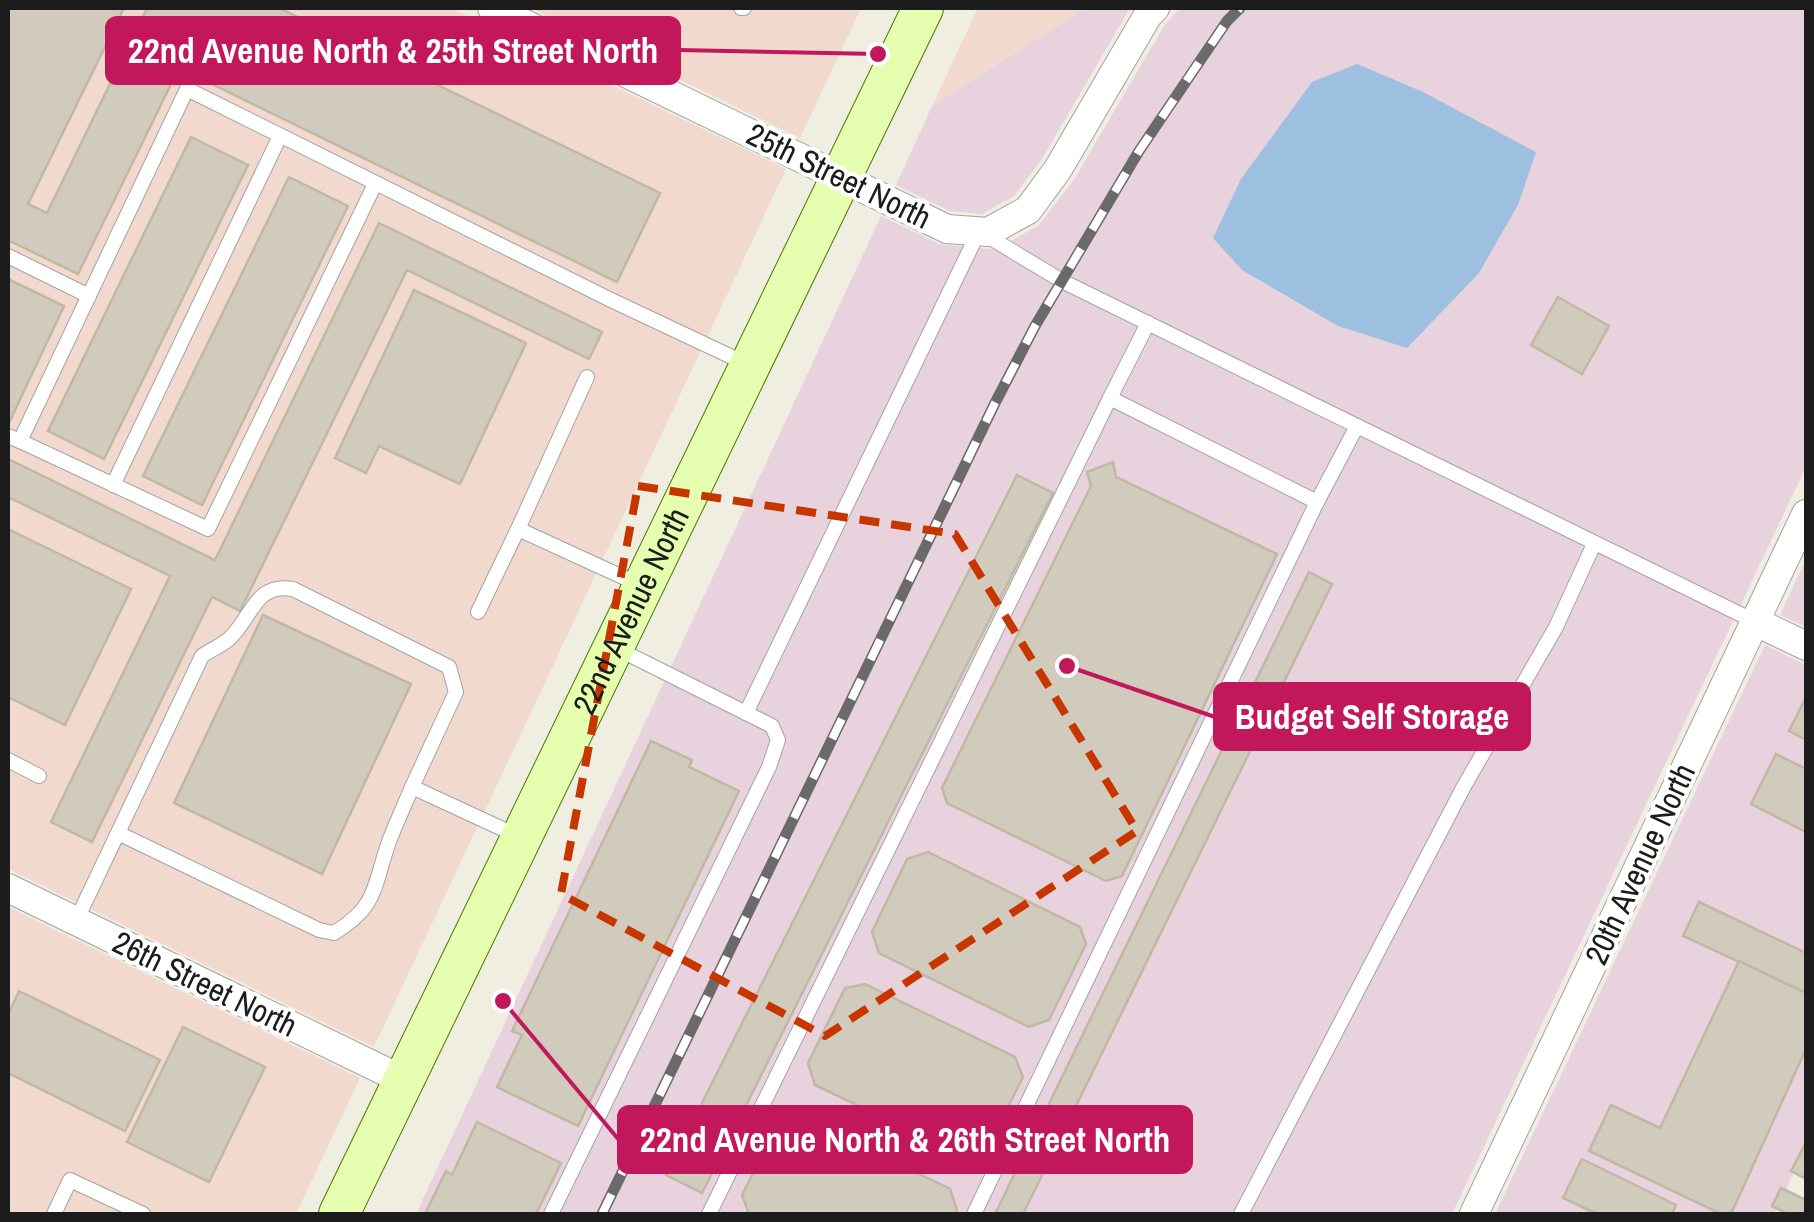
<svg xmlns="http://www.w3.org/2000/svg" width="1814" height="1222" font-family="'Archivo Narrow',sans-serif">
<rect width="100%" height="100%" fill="#efeee1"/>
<g fill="#f1d9ce">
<path d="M8,8H452L786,169L374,1047L8,869Z"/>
<path d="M531,8H861L800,138Z"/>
<path d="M978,8H1086L932,106Z"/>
<path d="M8,907L360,1078L296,1214H8Z"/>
</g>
<g fill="#e8d2de">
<path d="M1086,8H1130L1042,159L1014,196L982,214L950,211L896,185L932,106Z"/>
<path d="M1180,8H1806V467L1452,1214H416L881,216L939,244L988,249L999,248L1039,225L1075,178L1164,26Z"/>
<path d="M1806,559V627L1780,615Z"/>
<path d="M1765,645L1806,665V1147L1774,1214H1495Z"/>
</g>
<path fill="#9dbfe0" d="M1357,64L1423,92L1536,152L1518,205L1479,273L1407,348L1338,326L1242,270L1213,238L1241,179L1312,82Z"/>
<g fill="#d1cbbe" stroke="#c1b8a2" stroke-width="2.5">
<path d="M8,8H124L28,204L47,213L147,8H279L660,193L617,282L179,68L78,274L8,240Z"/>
<path d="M191,137L248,165L104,459L48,431Z"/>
<path d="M289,177L348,206L202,505L143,476Z"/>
<path d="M379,223L602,332L589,359L407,270L240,611L212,597L92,842L51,822L170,576L8,497V459L215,560Z"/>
<path d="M8,279L64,306L8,425Z"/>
<path d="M414,290L526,343L460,484L379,446L366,473L335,458Z"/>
<path d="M1558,297L1609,326L1582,374L1531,345Z"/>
<path d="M1113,462L1116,477L1277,554L1122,876L1106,881L947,803L942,788L1091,486L1087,472Z"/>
<path d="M1017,475L1053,493L702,1193L666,1175Z"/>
<path d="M8,529L131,589L65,725L8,697Z"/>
<path d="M1309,572L1332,584L1023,1214H995Z"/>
<path d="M263,615L411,684L322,874L174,803Z"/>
<path d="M1805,699H1806V740L1789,731Z"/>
<path d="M651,741L692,760L689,767L739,791L578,1126L497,1087L522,1035L512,1031Z"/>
<path d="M1776,754L1806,769V832L1751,804Z"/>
<path d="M928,852L1080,927L1086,944L1049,1020L1029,1027L879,953L872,932L907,859Z"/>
<path d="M1699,902L1806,953V993L1683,936Z"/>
<path d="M1739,961L1806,993V1049L1731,1214H1721L1589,1151L1611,1105L1660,1128Z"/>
<path d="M865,984L1015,1057L1023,1077L985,1153L965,1157L815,1085L808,1063L845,988Z"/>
<path d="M19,991L160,1060L125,1131L8,1073V1015Z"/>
<path d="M183,1027L265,1067L209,1182L127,1142Z"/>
<path d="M800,1116L950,1189L957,1210L955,1214H749L742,1195L779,1122Z"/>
<path d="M477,1122L561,1163L536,1214H425L446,1171L452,1175Z"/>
<path d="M1806,1142V1179L1791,1171Z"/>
<path d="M1582,1159L1676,1205L1672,1214H1597L1563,1198Z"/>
<path d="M1781,1188L1806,1200V1214H1788L1772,1206Z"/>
</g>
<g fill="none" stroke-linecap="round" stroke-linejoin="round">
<defs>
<g id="lane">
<path d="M741,8H744"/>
<path d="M8,256L89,296"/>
<path d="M1148,323L1110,398L1317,502L1357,426"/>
<path d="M587,377L518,529L638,584"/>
<path d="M8,436L20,441L187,89L611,300L749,365"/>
<path d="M20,441L208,529L375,184"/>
<path d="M113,485L280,136"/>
<path d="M478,612L518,529"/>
<path d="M746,713L979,231L1062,281L1756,622"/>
<path d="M8,760L39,776"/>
<path d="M118,833L319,930L334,933C380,905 373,884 390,839C397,821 405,804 412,787"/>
<path d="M76,921L202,656C210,650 221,646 229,639C252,618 255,582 293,589L449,667L456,692L412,787L520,837"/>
<path d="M54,1214L70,1180L143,1214"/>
<path d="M551,1214L769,767L778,740L772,726L618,649"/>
<path d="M709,1214L1110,398"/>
<path d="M974,1214L1317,502"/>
<path d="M1241,1214L1463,788L1556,627L1594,544"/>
</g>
<g id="street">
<path d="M492,8L947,229L988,232L1028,210L1058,169L1148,15L1155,8"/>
<path d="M1756,622L1806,646"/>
<path d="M8,888L403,1080"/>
<path d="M1474,1214L1806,514"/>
</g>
<g id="secondary">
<path id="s1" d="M339,1214L923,8"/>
</g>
</defs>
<use href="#lane" stroke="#a3a3a3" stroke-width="16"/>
<use href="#street" stroke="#a3a3a3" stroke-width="30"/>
<use href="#secondary" stroke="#4a7600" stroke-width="42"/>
<use href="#lane" stroke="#fff" stroke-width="14"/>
<use href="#street" stroke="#fff" stroke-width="28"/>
<use href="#secondary" stroke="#e5feaf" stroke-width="40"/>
<defs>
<path id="rail" d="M602,1214L995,403L1035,326L1139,151L1227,21L1240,8"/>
</defs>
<use href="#rail" stroke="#6a6a6a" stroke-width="11"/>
<use href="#rail" stroke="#fff" stroke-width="8" stroke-dasharray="22" stroke-linecap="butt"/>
</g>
<path fill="none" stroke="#c83600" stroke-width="8" stroke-dasharray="20 12" stroke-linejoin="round" d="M638,486L955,534L1137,831L825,1036L561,894Z"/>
<g text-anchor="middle" stroke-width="8" stroke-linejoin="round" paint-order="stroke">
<g font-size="32" fill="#1c1c1c" stroke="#fff">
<text transform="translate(839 176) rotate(26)" y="11">25th Street North</text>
<text dy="11" stroke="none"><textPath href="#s1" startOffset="670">22nd Avenue North</textPath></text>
<text transform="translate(1640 864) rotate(-65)" y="11">20th Avenue North</text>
<text transform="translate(205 984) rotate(26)" y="11">26th Street North</text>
</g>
</g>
<path fill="none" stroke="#c2185b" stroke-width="4" d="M878 54L679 50M1067 666L1215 717M503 1001L619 1140"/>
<g fill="#c2185b" stroke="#fff" stroke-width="4">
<circle cx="878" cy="54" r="10"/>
<circle cx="1067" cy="666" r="10"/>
<circle cx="503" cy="1001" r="10"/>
</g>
<g fill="#c2185b" stroke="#c2185b" stroke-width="4">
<rect x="107" y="18" width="572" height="65" rx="10"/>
<rect x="1215" y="684" width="314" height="65" rx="10"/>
<rect x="619" y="1107" width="572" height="65" rx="10"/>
</g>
<g font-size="35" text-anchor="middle" font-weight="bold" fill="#fff">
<text x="393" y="63">22nd Avenue North &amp; 25th Street North</text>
<text x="1372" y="729">Budget Self Storage</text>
<text x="905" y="1152">22nd Avenue North &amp; 26th Street North</text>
</g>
<rect width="1814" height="1222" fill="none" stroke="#1c1c1c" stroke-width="20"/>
</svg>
